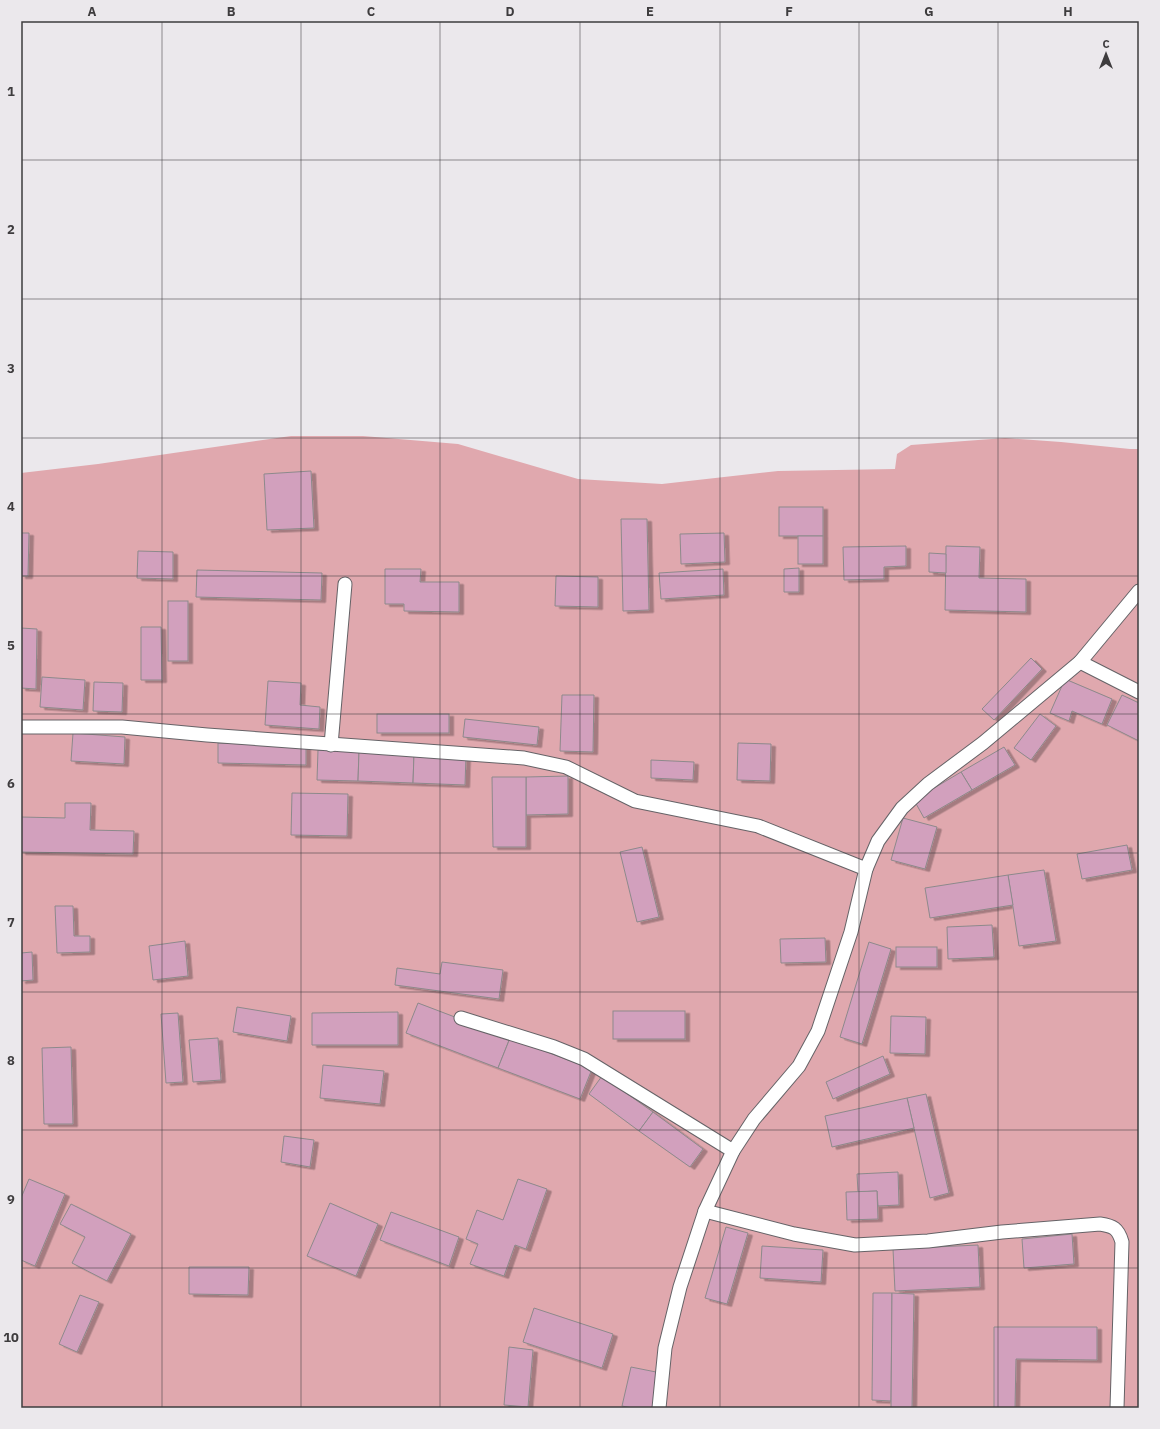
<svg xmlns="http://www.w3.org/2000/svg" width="1160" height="1429" font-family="'IBM Plex Sans',sans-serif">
<defs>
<filter id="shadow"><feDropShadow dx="4.5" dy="2.5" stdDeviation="0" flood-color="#0004"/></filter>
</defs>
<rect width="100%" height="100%" fill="#ebe8ec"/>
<path fill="#e0a8ae" d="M291,436H363L458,444L578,479L662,484L778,471L895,469L897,454L911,445L1005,438L1061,442L1130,449H1139V1408H21V473L98,464Z"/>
<g fill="#d2a0bd" stroke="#8d898b" filter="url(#shadow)">
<path d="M311,471L314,528L267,530L264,474Z"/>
<rect x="779" y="507" width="44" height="29"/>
<path d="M621,519H647L649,610L623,611Z"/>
<path d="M21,533H29L28,576H21Z"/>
<path d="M724,533L725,562L681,564L680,534Z"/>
<rect x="798" y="536" width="25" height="28"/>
<path d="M906,546V566L884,567V579L844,580L843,547Z"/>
<path d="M946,546L980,547L979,578L1026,579V612L945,610Z"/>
<path d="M138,551L173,552V579L137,578Z"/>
<path d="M929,553L946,554V573L929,572Z"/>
<path d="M799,568V592H784V569Z"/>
<path d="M385,569H421L420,582H459V612L404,611V604H385Z"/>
<path d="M723,569L724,595L661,599L659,573Z"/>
<path d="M197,570L322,573L321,600L196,597Z"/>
<path d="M556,576L598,577V607L555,606Z"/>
<rect x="168" y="601" width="20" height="60"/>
<path d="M141,627H161L162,680H141Z"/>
<path d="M21,628L37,629L36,689L21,688Z"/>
<path d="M1031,658L1042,669L994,720L982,709Z"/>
<path d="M42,677L85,680L83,710L40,707Z"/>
<path d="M1065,679L1112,699L1102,724L1072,711L1069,721L1050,713Z"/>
<path d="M268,681L301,683L300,705L320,707L319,729L265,725Z"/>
<path d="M94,682L123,683L122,712L93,711Z"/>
<path d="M562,695H594L593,752L560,751Z"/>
<path d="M1122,695L1139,703V741L1107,725Z"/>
<rect x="377" y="714" width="72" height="19"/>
<path d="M1040,714L1056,726L1031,760L1014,748Z"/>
<path d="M465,719L539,727L537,745L463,737Z"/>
<path d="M73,733L125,737L124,764L71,761Z"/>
<path d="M218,743L306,746V765L218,763Z"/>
<path d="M738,743L771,744L770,781L737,780Z"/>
<path d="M1004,747L1015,765L972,790L961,772Z"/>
<path d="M318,750L359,752L358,781L317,780Z"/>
<path d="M359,752L414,754L413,783L358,781Z"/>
<path d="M414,754L466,756L465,785L413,783Z"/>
<path d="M651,760L694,762L693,780L651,778Z"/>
<path d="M961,772L972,790L924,818L914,800Z"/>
<path d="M568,776V814L526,815V777Z"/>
<path d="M492,777H526V847H493Z"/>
<path d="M292,793L348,794L347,836L291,835Z"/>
<path d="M65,803H91L90,830L134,831L133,854L21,852V817L65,818Z"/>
<path d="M903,818L937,827L925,869L891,860Z"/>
<path d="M1127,845L1132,870L1082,879L1077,854Z"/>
<path d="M642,847L659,917L637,922L620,852Z"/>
<path d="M1044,870L1056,941L1019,946L1008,875Z"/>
<path d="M1008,875L1013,905L930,918L925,888Z"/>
<path d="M55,906H73L74,936H90V952L57,953Z"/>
<path d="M992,925L994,957L948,959L947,927Z"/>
<path d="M825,938L826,962L781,963L780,939Z"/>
<path d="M185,941L188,976L153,980L149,946Z"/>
<path d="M869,942L891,949L862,1044L840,1037Z"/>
<rect x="896" y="947" width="41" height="20"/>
<path d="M32,952L33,980L21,981V953Z"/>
<path d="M442,962L503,970L499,999L395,985L397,968L440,974Z"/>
<path d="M418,1003L510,1038L498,1068L406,1033Z"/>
<path d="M237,1007L291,1016L287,1041L233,1032Z"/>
<rect x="613" y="1011" width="72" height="28"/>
<path d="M398,1012V1045H312V1013Z"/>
<path d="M178,1013L183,1082L166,1083L161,1014Z"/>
<path d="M891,1016L926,1017L925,1054L890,1053Z"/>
<path d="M218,1038L221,1080L193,1082L189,1040Z"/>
<path d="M510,1038L592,1069L580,1099L498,1068Z"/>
<path d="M71,1047L73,1124H44L42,1048Z"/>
<path d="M883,1056L890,1074L833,1099L826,1082Z"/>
<path d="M323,1065L384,1071L380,1104L320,1098Z"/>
<path d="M602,1076L653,1112L639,1131L589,1094Z"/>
<path d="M926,1094L949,1193L930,1198L907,1098Z"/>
<path d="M907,1098L914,1128L832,1147L825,1116Z"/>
<path d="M653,1112L703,1149L690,1167L639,1131Z"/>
<path d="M284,1136L314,1140L310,1167L281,1162Z"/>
<path d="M898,1172L899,1205L878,1206L877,1191L858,1192L857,1174Z"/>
<path d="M29,1179L65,1194L35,1266L21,1260V1198Z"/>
<path d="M518,1179L547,1189L526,1249L515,1245L504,1276L470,1264L478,1244L466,1239L477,1210L503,1220Z"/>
<path d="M877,1191L878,1219L847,1220L846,1192Z"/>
<path d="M330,1203L378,1224L356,1276L307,1256Z"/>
<path d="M71,1204L131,1234L107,1281L72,1263L85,1237L60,1224Z"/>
<path d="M391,1212L459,1237L449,1266L380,1240Z"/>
<path d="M726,1227L748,1233L727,1304L705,1298Z"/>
<path d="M1072,1234L1074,1264L1024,1268L1022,1239Z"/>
<path d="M978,1245L980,1287L895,1291L893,1249Z"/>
<path d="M762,1246L823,1250L821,1282L760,1278Z"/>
<path d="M189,1267H249L248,1295L189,1294Z"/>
<path d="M873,1293H892L891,1401L872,1400Z"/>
<path d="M892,1293L914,1294L912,1408H891Z"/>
<path d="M80,1295L99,1302L77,1352L59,1344Z"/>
<path d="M534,1308L613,1334L602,1368L523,1342Z"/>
<path d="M994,1327H1097V1360L1016,1359L1015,1408H994Z"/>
<path d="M509,1347L533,1350L528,1407L504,1405Z"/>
<path d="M631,1367L661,1373L653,1408H632L622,1406Z"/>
</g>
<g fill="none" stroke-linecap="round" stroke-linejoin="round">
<defs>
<g id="lane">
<path d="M1080,662L1139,692"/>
<path d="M21,727H122L207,735L524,758L566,767L635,801L758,826L866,869"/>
<path d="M331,745L345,584"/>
<path d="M461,1018L554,1047L584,1059L733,1151L705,1211L680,1287L665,1348L659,1408"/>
<path d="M733,1151L754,1119L799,1066L818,1031L851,932L866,869L878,841L902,808L928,784L983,743L1080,662L1139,591"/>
<path d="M705,1211L794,1234L855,1245L928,1241L1002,1232L1100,1224C1113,1226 1118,1228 1122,1242L1117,1408"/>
</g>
</defs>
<use href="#lane" stroke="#656367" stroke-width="15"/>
<use href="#lane" stroke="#fff" stroke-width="13"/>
</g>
<path fill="none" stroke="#3e3c3e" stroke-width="1" stroke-opacity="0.55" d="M162,21V1408M301,21V1408M440,21V1408M580,21V1408M720,21V1408M859,21V1408M998,21V1408M21,160H1139M21,299H1139M21,438H1139M21,576H1139M21,714H1139M21,853H1139M21,992H1139M21,1130H1139M21,1268H1139"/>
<rect width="1160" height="1429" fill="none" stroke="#ebe8ec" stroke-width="44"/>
<g transform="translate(1106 54)" stroke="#ebe8ec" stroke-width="3" paint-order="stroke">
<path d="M0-3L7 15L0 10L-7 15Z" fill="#3e3c3e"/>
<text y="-6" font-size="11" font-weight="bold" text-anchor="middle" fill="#3e3c3e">С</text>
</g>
<rect x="22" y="22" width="1116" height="1385" fill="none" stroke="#3e3c3e" stroke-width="1.5"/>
<g font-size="13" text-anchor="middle" font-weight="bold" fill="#3e3c3e">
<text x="92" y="16">A</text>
<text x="231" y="16">B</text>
<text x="371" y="16">C</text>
<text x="510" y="16">D</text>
<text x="650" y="16">E</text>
<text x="789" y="16">F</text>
<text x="929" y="16">G</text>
<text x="1068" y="16">H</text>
<text x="11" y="96">1</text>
<text x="11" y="234">2</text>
<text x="11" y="373">3</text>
<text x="11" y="511">4</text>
<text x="11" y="650">5</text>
<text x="11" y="788">6</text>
<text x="11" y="927">7</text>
<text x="11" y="1065">8</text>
<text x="11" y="1204">9</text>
<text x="11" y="1342">10</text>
</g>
</svg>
